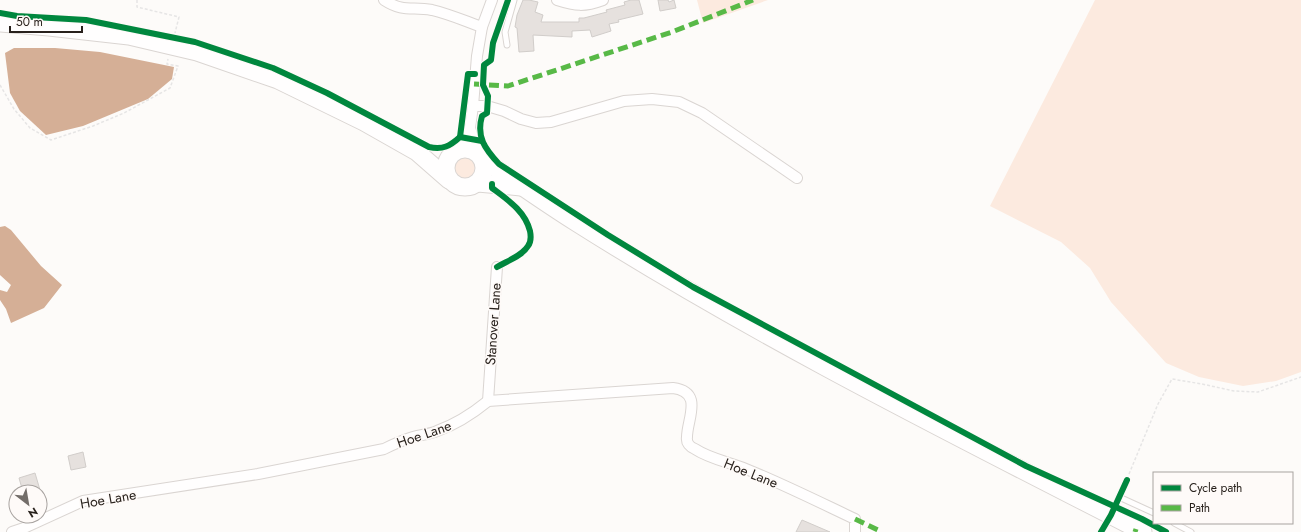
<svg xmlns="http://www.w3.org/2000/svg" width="1301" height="532" font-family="Jost,sans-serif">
<rect width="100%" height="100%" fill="#fdfbf9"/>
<g fill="#fceadf">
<path d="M697,0H768L703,23Z"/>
<path d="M1095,0H1301V372L1276,381L1243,386L1199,377L1166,363L1111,302L1090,268L1061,242L990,206Z"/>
<circle cx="465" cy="168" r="12"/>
</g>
<g fill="#d5af96">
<path d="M14,48H55L100,52L174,67L172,79L148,99L83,126L46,135L20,111L10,93L5,53Z"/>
<path d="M5,226L11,230L41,266L62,285L44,308L11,323L6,309L0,300V290L7,292L11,285L0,275V227Z"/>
</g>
<g fill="#e6e1de" stroke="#d1cdca">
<path d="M523,0H529L538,2L535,12L543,15L541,22H579V18H584L607,12L606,10L625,5L624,2L631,0H639L643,14L618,20L619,22L609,24L611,31L592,37L590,30L572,31V37L533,35L534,51L519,52L517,28L515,27L517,15Z"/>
<path d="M658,0H668L669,2L674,0L676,8L660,11Z"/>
<path d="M83,452L86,467L71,470L68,456Z"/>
<path d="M35,473L40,490L33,492H23L19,478Z"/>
<path d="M802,520L830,532H796Z"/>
</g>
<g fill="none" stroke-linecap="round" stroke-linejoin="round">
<defs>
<g id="lane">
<path d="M507,45L505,32L514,0"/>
<path d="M1119,497L1154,513"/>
<path d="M1174,523L1191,532"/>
<path d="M1101,532L1111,515L1127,480"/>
</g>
<g id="street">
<path d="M384,0C404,13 412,6 432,10C449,14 465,21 482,27"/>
<path d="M557,0C576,6 584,7 603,0"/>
<path d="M473,106H487L504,111L521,119L536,123L551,122L624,101L652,99L679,102L702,113L797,178"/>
<path d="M470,128L479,155"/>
<path d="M458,151L464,137L470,128L473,106L477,56L482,27L492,0"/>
<path d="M488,401L497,267"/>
<path d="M12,532L24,528L83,501L258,474L384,449C394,444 403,440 413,437C421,435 430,434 437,431C457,424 472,414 488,401L673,388C704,392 687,419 687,437C686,443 690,447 695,449C710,459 729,462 746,469C783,484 819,502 855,519V532"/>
</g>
<g id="primary">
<path d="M0,23L49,27L129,36L197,52L278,80L364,122L417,152L449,180"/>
<circle cx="465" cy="168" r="19"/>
<path d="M482,159C514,181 545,203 577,223C759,338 952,434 1143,532"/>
<path d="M478,183L521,187"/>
</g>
</defs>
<use href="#lane" stroke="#dad5d2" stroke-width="7"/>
<use href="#street" stroke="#dad5d2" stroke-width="12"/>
<use href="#primary" stroke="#dad5d2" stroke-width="19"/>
<g stroke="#e6e5e5" stroke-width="1.5" stroke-dasharray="3 2" stroke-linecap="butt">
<path d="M137,0V7L179,17L175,33"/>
<path d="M0,85L14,109L30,128L51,140L93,126L124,113L170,88L178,66L167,64L168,59"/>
<path d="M1129,474L1158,404L1172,379L1202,384L1234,391L1258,392L1301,377"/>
</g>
<use href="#lane" stroke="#fffefe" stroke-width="5"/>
<use href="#street" stroke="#fffefe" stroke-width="10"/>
<use href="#primary" stroke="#fffefe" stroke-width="17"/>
<g stroke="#58b947" stroke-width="5" stroke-dasharray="10 5" stroke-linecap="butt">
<path d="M474,84L508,86L672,32L753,0"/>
<path d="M855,519L882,532"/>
<path d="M1135,532L1136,529"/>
</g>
<defs>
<g id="cycleway">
<path d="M508,0L493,43L491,60L484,65L483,85L488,96L487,113L482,116C476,137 485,149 499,164L608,235L693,287L1026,466L1142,519L1166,532"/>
<path d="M0,13L17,16L86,20L195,42L273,68L327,93L429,147C443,150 450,146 460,137L482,141"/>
<path d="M460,137L468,74H475"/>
<path d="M492,184V188C508,200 525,211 530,231C531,236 531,242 528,246C522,256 507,261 497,267"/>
<path d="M1101,532L1111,515L1127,480"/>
</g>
</defs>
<use href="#cycleway" stroke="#fefaf8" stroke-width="8"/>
<use href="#cycleway" stroke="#00873e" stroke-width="6"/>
</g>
<g text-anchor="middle" stroke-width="3.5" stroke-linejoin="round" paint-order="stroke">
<g font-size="14" fill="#28211c" stroke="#fefaf8">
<text transform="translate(493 324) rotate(-86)" y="5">Stanover Lane</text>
<text transform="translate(424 434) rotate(-19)" y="5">Hoe Lane</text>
<text transform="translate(751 473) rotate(22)" y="5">Hoe Lane</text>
<text transform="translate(108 499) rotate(-10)" y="5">Hoe Lane</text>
</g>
</g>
<rect x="1153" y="472" width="140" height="52" fill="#fefaf8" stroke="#a8a3a0"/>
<rect x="1161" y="485" width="20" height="6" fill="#00873e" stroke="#a8a3a0"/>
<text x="1189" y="492" font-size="12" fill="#28211c">Cycle path</text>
<rect x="1161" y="505" width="20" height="6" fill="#58b947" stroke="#a8a3a0"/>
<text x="1189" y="512" font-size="12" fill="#28211c">Path</text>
<g transform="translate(28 504) rotate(149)"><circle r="19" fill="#fefaf8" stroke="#a8a3a0"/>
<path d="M0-3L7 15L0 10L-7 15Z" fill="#736d69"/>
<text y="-6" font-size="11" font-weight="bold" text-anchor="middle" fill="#28211c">N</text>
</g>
<path d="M10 26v6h72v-6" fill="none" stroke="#28211c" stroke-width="2"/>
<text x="16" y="26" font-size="12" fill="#28211c" stroke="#fefaf8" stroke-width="3" paint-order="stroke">50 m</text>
</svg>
